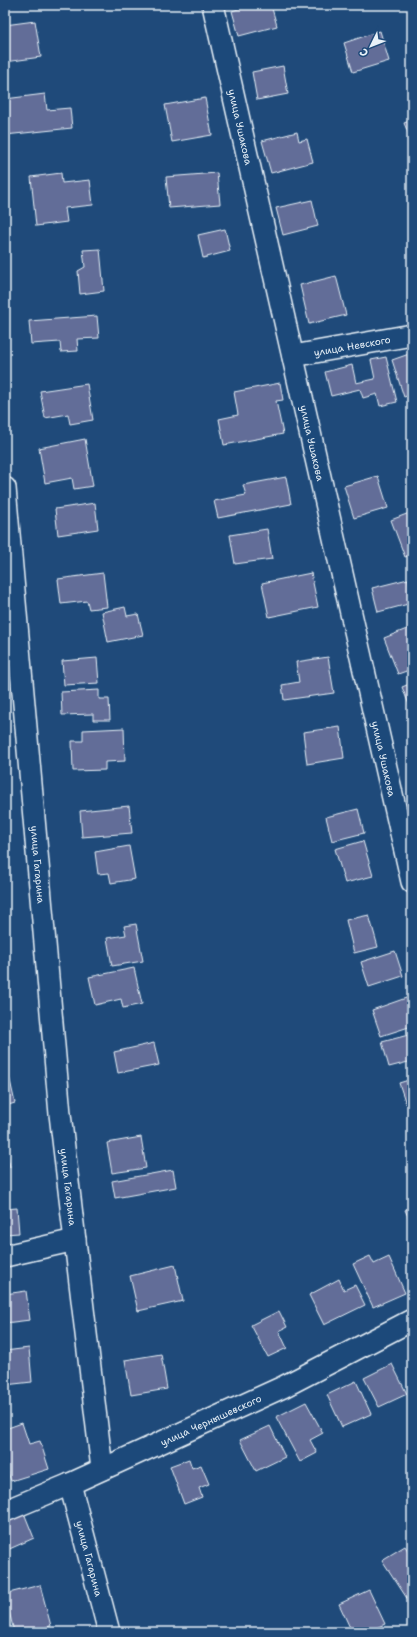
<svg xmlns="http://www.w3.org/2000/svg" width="417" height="1637" font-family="'Shantell Sans',sans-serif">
<rect width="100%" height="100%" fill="#1f4a7a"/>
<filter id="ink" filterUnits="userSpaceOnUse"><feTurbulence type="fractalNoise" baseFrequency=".025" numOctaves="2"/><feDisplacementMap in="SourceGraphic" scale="8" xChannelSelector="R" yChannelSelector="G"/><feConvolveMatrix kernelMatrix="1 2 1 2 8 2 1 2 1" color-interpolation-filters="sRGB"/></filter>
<g filter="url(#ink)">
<g fill="#626d98" stroke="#e8f1f8">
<path d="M251,5H271L277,26L239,36L232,11Z"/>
<path d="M35,21L41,57L5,62V25Z"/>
<path d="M380,31L389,61L353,72L344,43Z"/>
<path d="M283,66L288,94L257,100L252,72Z"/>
<path d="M45,94L47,110L70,108L72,128L5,135V99Z"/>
<path d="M205,98L212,135L172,142L165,105Z"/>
<path d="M412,120V142L404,123Z"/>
<path d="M297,132L299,141L307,139L313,162L271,173L262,141Z"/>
<path d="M61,173L62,183L90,180L93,205L65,208L67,222L36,226L31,177Z"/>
<path d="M217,173L220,204L169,208L166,177Z"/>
<path d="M312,200L318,226L283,235L276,208Z"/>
<path d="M225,229L230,251L203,258L198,235Z"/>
<path d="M100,249L104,291L80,294L78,271L85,267L83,250Z"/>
<path d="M336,276L346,315L309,324L300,285Z"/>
<path d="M97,316L99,338L77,339L78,351L61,352L60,342L31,344L29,321Z"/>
<path d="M412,353V394L404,397L392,360Z"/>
<path d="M386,357L397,402L380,406L377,394L363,398L360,389L331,396L325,372L352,365L356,383L375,379L371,360Z"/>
<path d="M280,383L283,400L276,401L283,434L224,445L219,419L238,415L234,392Z"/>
<path d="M87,384L93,420L70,424L68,414L45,418L40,391Z"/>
<path d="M85,439L93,486L74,489L72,478L45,483L39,448Z"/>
<path d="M378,476L388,508L354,518L344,486Z"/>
<path d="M286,477L291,504L218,518L214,501L246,495L243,485Z"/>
<path d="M95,503L98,529L58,535L55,509Z"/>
<path d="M412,512V555L405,557L391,520Z"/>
<path d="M267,529L272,559L235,564L230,535Z"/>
<path d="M103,573L107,607L89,609L87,601L61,604L58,579Z"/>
<path d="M311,573L318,607L269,617L262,583Z"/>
<path d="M408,579L412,593V603L378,612L372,588Z"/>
<path d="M125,607L127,616L138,614L143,635L108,642L102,612Z"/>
<path d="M412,627V669L398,674L384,638Z"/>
<path d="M328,657L334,693L284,700L282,685L299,682L296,662Z"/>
<path d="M97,658L99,683L64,685L62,661Z"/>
<path d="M412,683V712L402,687Z"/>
<path d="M99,690V699H109L110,720H93V714L62,715L61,692Z"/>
<path d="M340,727L344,758L307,764L303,732Z"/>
<path d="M124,728L125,761L105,762V770L73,771L72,741H83V730Z"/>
<path d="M129,806L132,833L82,837L80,811Z"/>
<path d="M358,809L364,833L332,841L326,817Z"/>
<path d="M363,841L373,876L345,883L335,849Z"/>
<path d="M129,846L135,879L111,883L109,873L98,874L95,852Z"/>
<path d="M369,915L378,947L354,953L346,920Z"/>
<path d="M136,924L143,961L112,966L107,938L126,935L124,926Z"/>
<path d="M395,951L403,976L369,987L361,962Z"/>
<path d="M134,968L142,1004L123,1008L121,999L95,1005L89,977Z"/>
<path d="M409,997L412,1008V1026L381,1036L372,1010Z"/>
<path d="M412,1034V1061L389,1067L382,1042Z"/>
<path d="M154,1043L159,1065L118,1073L114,1052Z"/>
<path d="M9,1076L15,1103L5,1106V1077Z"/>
<path d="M412,1079V1102L406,1104L399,1083Z"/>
<path d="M141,1137L146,1168L112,1173L107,1143Z"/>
<path d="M5,1142L10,1167L5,1168Z"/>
<path d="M173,1170L176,1187L115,1198L112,1181Z"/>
<path d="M412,1206V1225L405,1210Z"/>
<path d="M17,1208L19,1233L5,1234V1209Z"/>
<path d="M370,1256L374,1264L389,1257L405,1293L373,1307L353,1264Z"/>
<path d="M175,1265L183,1301L138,1311L130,1276Z"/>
<path d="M339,1279L344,1290L355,1285L365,1305L324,1325L309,1295Z"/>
<path d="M26,1291L30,1320L5,1323V1294Z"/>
<path d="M279,1311L287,1327L279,1331L287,1348L268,1357L251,1325Z"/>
<path d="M29,1348L32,1382L5,1385V1351Z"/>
<path d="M161,1354L167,1389L131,1395L125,1360Z"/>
<path d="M392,1364L407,1394L379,1407L364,1378Z"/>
<path d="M356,1381L371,1414L342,1427L327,1395Z"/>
<path d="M306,1402L323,1433L310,1440L317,1453L300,1462L276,1417Z"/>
<path d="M22,1423L29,1444L40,1441L49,1469L11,1481L5,1464V1429Z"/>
<path d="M270,1426L285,1457L256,1471L240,1440Z"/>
<path d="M189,1459L192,1468L201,1465L209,1484L199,1488L202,1497L184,1504L170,1466Z"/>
<path d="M24,1513L34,1538L5,1551V1522Z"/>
<path d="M405,1546L412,1557V1606L382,1560Z"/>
<path d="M40,1585L51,1626L27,1632H14L5,1594Z"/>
<path d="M369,1590L385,1624L367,1632H352L339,1604Z"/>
</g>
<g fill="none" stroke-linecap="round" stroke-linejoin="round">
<defs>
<g id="minor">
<path id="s1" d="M213,5L412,882"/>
<path id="s2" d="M293,356L412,335"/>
<path id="s3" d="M5,488L60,1114L102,1469"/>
<path d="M5,1256L75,1240"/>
<path id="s4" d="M70,1484L109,1632"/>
<path id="s5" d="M5,1511L70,1484L283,1387L412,1320"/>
</g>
</defs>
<use href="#minor" stroke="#e8f1f8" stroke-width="24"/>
<use href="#minor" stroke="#1f4a7a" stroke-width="21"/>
</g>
</g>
<g text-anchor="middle" stroke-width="3" stroke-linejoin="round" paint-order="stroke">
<g font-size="10" fill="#e8f1f8" stroke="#1f4a7a">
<text dy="4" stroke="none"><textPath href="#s1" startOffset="125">улица Ушакова</textPath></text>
<text dy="4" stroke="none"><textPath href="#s2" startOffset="60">улица Невского</textPath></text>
<text dy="4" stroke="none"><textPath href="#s1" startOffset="449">улица Ушакова</textPath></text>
<text dy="4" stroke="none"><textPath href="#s1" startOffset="773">улица Ушакова</textPath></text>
<text dy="4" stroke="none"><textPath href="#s3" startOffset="378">улица Гагарина</textPath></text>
<text dy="4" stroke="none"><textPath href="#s3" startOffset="702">улица Гагарина</textPath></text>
<text dy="4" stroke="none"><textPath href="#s5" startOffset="225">улица Чернышевского</textPath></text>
<text dy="4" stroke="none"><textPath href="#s4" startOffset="77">улица Гагарина</textPath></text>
</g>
</g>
<rect width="417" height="1637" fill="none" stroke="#1f4a7a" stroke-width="20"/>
<rect x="10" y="10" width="397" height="1617" fill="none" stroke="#e8f1f8" stroke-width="1.5" filter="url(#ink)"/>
<g transform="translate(371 46) rotate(227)" stroke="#1f4a7a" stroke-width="3" paint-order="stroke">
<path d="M0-3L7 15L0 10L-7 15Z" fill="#e8f1f8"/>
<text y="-6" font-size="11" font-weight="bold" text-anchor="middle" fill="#e8f1f8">С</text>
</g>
</svg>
